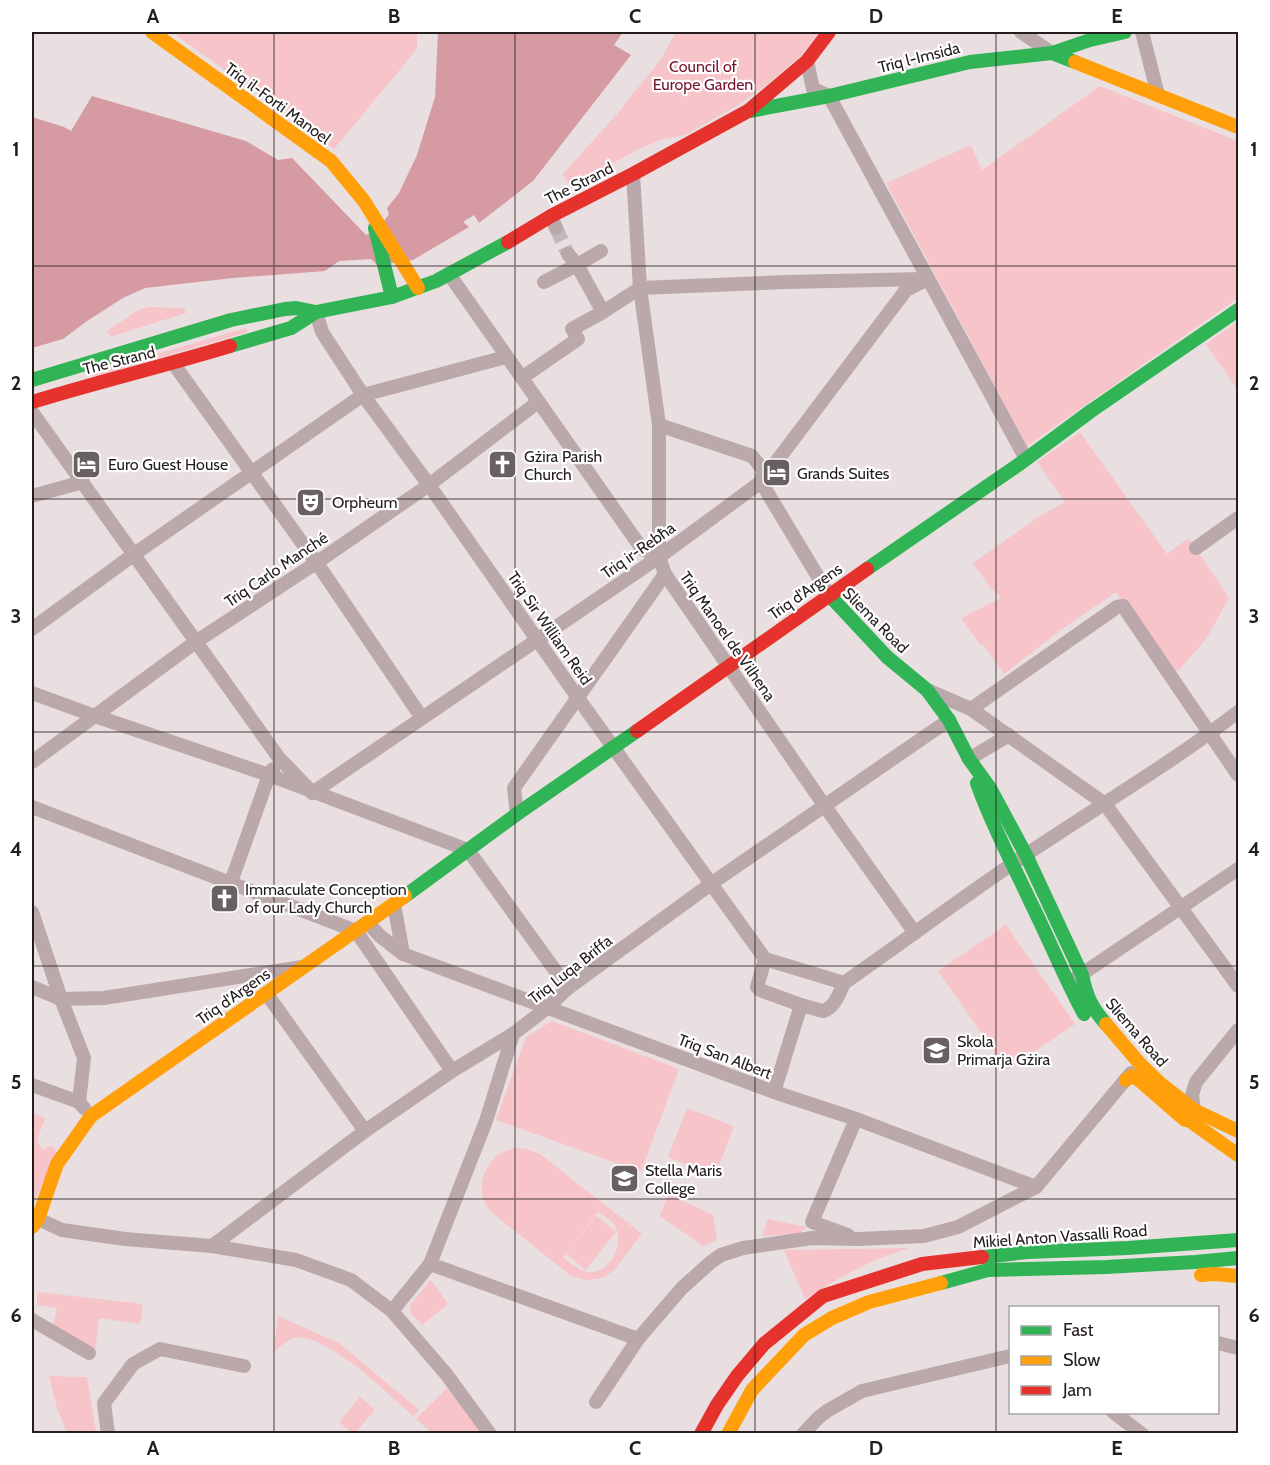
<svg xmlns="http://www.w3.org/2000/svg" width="1270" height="1465" font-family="Cabin,sans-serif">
<rect width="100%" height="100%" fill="#eadfe0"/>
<g fill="#f6c4c9" fill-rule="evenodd">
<path d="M172,32H417V49L334,149Z"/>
<path d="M676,32H819L800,57L765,86L738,105L685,135L660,140L639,149L595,173L580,190L571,189L563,174L616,115L661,59Z"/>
<path d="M1100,86L1235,140L1238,145V298L1027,446L886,183L971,145L982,170Z"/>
<path d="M149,307L184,308L186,313L110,337L107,331L138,310Z"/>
<path d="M1238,321V390L1206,344Z"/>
<path d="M246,328L248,332L94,377V372Z"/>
<path d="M1080,432L1167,554L1189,538L1229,598L1206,639L1178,671L1169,666L1116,592L1061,630L1004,674L983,644L981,646L961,618L1001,598L990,587L973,563L1040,516L1065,502L1037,462Z"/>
<path d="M1006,925L1075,1024L1007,1070L938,971Z"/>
<path d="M552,1021L679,1069L641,1172L496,1120L526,1037Z"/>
<path d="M687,1108L734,1126L715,1176L668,1157Z"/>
<path d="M32,1113L45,1118L37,1140L42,1150L52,1145L57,1153L32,1207Z"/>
<path d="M518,1148L527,1149L540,1154L642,1234L614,1270L603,1278L587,1280L571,1276L496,1216C493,1213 488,1209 486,1205C477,1189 483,1168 496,1156C502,1151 511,1149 518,1148ZM598,1212C602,1215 609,1219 613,1223C626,1239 613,1271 592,1272C581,1273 571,1264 563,1257Z"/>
<path d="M668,1194L713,1215L717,1240L703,1246L660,1216Z"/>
<path d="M596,1216L616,1232L586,1270L566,1254Z"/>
<path d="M768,1219L806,1227L800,1234L762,1236Z"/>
<path d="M909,1248L875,1260L838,1279L805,1299L784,1250Z"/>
<path d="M431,1280L448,1304L422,1325L411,1314L410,1305Z"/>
<path d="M37,1292L143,1304L140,1324L99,1318L95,1352L53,1325L57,1308L37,1305Z"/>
<path d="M278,1316L339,1343L419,1410L413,1416C390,1396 321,1327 291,1339C285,1341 278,1348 273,1353Z"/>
<path d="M49,1376L87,1377L96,1431L67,1433L57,1408Z"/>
<path d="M449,1386L483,1433H432L416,1419Z"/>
<path d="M360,1397L375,1410L355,1433H352L339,1422Z"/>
</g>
<path fill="#d59aa2" d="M438,32H623L614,45L631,55L533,181L479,223L474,215L463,222L469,227L413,260L377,265L371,259L339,261L325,271L233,278L145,288L123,298L87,321L63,339L32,348V117L64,127L71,131L92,96L246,141L278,160L292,158L366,235C375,233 384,222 389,214L387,208L399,193L417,155L435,97Z"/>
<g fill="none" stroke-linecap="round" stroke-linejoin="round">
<path stroke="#c2b8b9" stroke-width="14" stroke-dasharray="14 7" stroke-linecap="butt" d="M556,228L568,254"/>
<g stroke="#baa8aa" stroke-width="14">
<path d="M1021,32L1052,53"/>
<path d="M1142,32L1158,95"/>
<path d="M807,61L813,89L829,96L1026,459"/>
<path d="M633,174L640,288L659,425V557L665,574L824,805L915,933"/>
<path d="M551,216L556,228"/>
<path d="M568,254L577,265L603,312"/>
<path d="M449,274L642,549L659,557"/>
<path d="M544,282L577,265L601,251"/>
<path d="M316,312L322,332L363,395L429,485L578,698L765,959"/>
<path d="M173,363L323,572L422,718"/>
<path d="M523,377L578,339L572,329L603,312L640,288L787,282L923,279"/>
<path d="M32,412L279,758L309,789"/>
<path d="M659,425L752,456L764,471L761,482L829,595"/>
<path d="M32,496L83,482"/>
<path d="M1196,548L1238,518"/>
<path d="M32,629L133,555L363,395L506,357"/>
<path d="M927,690L971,709L1105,804L1238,986"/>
<path d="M32,693L95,716L269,775L468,850L568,988"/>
<path d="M971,709L1117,607L1123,606L1238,775"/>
<path d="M969,759L1009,735"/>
<path d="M32,762L197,641L316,563L429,485L538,402"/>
<path d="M312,793L659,557L761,482L906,290L928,279"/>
<path d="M32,807L356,931L452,1071"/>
<path d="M517,814L514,788L665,574"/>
<path d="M231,882L269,775L273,769"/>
<path d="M394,904L403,954"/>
<path d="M32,912L61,999L84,1058L79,1102"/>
<path d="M368,923L380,936L403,954L774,1092L856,1119L1036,1187"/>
<path d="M1076,978L1238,869"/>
<path d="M844,983L765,959L757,987L760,990L801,1005L823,1011C835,1007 839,994 844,983C900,944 955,903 1012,864C1087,813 1166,767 1238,712"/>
<path d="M32,987L61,999L104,998L302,967"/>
<path d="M266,993L365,1131"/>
<path d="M32,1085L79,1102L84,1108"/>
<path d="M774,1092L801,1005"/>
<path d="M1194,1110L1192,1095L1196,1082L1238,1030"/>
<path d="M38,1219L62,1230L125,1239L212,1246L296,1260L351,1280L392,1311L447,1375L490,1434"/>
<path d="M848,1235L812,1222L856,1119"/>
<path d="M212,1246L365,1131L452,1071L513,1034L547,1008L568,988L715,881L949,720"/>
<path d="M430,1264L638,1339"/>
<path d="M392,1311L430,1264L486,1121L513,1034"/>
<path d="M32,1320L89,1353"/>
<path d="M1218,1343L1238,1348"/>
<path d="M596,1402L638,1339L682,1288L711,1262L721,1255L743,1248L812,1238L859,1239L924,1236L958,1227L1036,1187L1131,1073"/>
<path d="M1113,1412L1142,1434"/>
<path d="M108,1434L104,1403L133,1364L160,1349L244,1366"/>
<path d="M803,1434L818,1418L827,1411L862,1391L1010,1356"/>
</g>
<g stroke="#30b455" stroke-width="14">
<path d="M1052,53L1090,40L1125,32"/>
<path d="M750,111L829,96L970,62L1052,53L1075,62"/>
<path d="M375,228L392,297"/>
<path d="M230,346L291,328L316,312L392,297L436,281L508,242"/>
<path d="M32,380L231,320L285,309L296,308L316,312"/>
<path d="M867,569L1018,465L1091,411L1238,310"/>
<path d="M829,595L887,657L927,690L949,720L969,759L990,788L1026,855L1082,975C1087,997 1091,1007 1106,1024"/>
<path d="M977,783C991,824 1012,862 1030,901C1049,939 1064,977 1084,1014"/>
<path d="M405,896L517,814L637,731"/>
<path d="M982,1257L1028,1252L1128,1248L1238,1240"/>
<path d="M941,1283L988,1270L1106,1267L1195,1262L1238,1258"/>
</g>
<g stroke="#ff9f0a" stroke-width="14">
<path d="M152,32L331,161L364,201L418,288"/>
<path d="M1075,62L1238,127"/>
<path d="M1106,1024L1140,1064L1161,1084L1194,1110L1238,1131"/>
<path d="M1126,1080L1132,1076L1139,1080L1185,1120"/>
<path d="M1179,1111L1190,1121L1238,1155"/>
<path d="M32,1227L38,1219L57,1164L91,1116L405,896"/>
<path d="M1201,1275L1215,1274L1238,1276"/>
<path d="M728,1434L752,1390L804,1335L832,1318L869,1302L941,1283"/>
</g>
<g stroke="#e5322d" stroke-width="14">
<path d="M508,242L551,216L633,174L748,111L807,61L829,32"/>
<path d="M32,402C97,382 164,366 230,346"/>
<path d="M637,731L867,569"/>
<path d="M701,1434L717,1405L737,1376L764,1344L823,1296L922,1264L982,1257"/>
</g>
</g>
<path fill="none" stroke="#241d1d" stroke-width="1.5" stroke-opacity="0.55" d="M274,32V1434M515,32V1434M755,32V1434M996,32V1434M32,266H1238M32,499H1238M32,732H1238M32,966H1238M32,1199H1238"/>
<defs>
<symbol id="hotel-square" viewBox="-11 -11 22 22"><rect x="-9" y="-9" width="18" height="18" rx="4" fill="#696161" stroke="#fff"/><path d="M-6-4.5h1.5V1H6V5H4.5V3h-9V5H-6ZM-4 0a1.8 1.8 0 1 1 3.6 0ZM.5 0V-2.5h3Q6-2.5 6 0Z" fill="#fff"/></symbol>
<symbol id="church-square" viewBox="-11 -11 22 22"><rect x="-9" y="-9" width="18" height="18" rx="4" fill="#696161" stroke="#fff"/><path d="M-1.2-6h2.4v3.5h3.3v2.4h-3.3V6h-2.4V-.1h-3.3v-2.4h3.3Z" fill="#fff"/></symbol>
<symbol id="theatre-square" viewBox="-11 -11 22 22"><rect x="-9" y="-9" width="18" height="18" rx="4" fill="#696161" stroke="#fff"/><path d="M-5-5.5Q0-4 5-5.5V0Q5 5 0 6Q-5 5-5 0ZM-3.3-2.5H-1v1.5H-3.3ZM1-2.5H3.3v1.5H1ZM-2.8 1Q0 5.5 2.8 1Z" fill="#fff"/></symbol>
<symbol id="school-square" viewBox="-11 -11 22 22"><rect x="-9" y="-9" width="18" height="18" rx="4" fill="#696161" stroke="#fff"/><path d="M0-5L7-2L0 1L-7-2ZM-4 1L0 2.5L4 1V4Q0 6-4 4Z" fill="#fff"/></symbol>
</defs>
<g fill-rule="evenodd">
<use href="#hotel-square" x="70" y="448" width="33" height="33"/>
<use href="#church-square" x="486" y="448" width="33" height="33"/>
<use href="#hotel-square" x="760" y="456" width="33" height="33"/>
<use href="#theatre-square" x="294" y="486" width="33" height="33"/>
<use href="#church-square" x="208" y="882" width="33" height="33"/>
<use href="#school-square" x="920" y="1034" width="33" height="33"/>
<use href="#school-square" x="608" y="1162" width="33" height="33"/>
</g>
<g text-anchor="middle" stroke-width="4.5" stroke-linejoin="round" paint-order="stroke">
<g font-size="16" fill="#241d1d" stroke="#fff">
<text transform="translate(919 57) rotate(-14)" y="6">Triq l-Imsida</text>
<text transform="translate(278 103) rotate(36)" y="6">Triq il-Forti Manoel</text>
<text transform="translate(579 183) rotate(-27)" y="6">The Strand</text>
<text transform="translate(119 360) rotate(-14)" y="6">The Strand</text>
<text transform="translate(638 550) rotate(-35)" y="6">Triq ir-Rebħa</text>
<text transform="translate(276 569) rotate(-34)" y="6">Triq Carlo Manché</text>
<text transform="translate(805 591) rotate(-35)" y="6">Triq d'Argens</text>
<text transform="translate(876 620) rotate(45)" y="6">Sliema Road</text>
<text transform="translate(550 628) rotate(55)" y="6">Triq Sir William Reid</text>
<text transform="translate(728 636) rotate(55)" y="6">Triq Manoel de Vilhena</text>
<text transform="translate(570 969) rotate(-38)" y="6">Triq Luqa Briffa</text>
<text transform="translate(233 996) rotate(-35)" y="6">Triq d'Argens</text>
<text transform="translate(1137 1032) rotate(49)" y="6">Sliema Road</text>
<text transform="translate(725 1056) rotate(21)" y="6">Triq San Albert</text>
<text transform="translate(1060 1236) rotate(-4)" y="6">Mikiel Anton Vassalli Road</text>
</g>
<g font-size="16" fill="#74142d" stroke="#fff">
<text x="703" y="72">Council of<tspan x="703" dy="18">Europe Garden</tspan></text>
</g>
<g font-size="16" fill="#241d1d" stroke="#fff" text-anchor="start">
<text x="524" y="462">Gżira Parish<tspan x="524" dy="18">Church</tspan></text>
<text x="108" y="470">Euro Guest House</text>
<text x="797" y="479">Grands Suites</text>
<text x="332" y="508">Orpheum</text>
<text x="245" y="895">Immaculate Conception<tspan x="245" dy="18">of our Lady Church</tspan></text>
<text x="957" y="1047">Skola<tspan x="957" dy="18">Primarja Gżira</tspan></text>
<text x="645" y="1176">Stella Maris<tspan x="645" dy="18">College</tspan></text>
</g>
</g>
<rect width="1270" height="1465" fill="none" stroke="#ffffff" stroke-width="66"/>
<rect x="1009" y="1306" width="210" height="108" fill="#ffffff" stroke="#a7a5a5" stroke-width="1.5"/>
<rect x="1021" y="1326" width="30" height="9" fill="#30b455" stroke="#a7a5a5" stroke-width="1.5"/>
<text x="1063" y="1336" font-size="18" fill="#241d1d">Fast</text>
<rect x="1021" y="1356" width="30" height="9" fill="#ff9f0a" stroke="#a7a5a5" stroke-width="1.5"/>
<text x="1063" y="1366" font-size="18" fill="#241d1d">Slow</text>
<rect x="1021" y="1386" width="30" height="9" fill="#e5322d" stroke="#a7a5a5" stroke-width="1.5"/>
<text x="1063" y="1396" font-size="18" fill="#241d1d">Jam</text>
<rect x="33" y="33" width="1204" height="1399" fill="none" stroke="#241d1d" stroke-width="2"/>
<g font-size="20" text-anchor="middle" font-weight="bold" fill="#241d1d">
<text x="153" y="23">A</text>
<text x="394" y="23">B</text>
<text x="635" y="23">C</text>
<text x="876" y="23">D</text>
<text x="1117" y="23">E</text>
<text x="16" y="156">1</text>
<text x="1254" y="156">1</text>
<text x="16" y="390">2</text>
<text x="1254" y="390">2</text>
<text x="16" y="623">3</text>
<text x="1254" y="623">3</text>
<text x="16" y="856">4</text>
<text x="1254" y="856">4</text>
<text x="16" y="1089">5</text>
<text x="1254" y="1089">5</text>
<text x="16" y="1322">6</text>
<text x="1254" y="1322">6</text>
<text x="153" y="1455">A</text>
<text x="394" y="1455">B</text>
<text x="635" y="1455">C</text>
<text x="876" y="1455">D</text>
<text x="1117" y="1455">E</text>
</g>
</svg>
